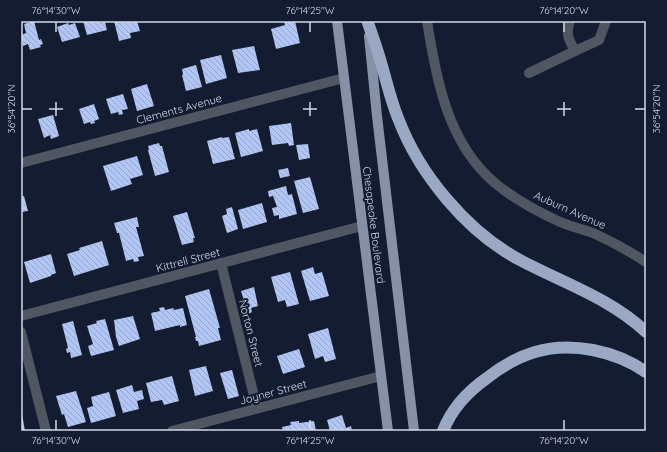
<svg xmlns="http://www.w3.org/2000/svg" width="667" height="452" font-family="Quicksand,sans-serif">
<defs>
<pattern id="building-back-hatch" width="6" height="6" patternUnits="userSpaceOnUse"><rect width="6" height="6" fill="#b1c6f4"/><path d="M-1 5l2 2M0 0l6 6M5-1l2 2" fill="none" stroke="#94a5c8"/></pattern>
</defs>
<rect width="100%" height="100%" fill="#131c31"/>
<g fill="url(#building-back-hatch)">
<path d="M34,21L39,40L41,39L43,44L40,45L41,47L30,50L28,44L23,46L21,35L26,33L24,24Z"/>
<path d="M83,21H99L100,23L105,22L107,30L87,35Z"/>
<path d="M114,21H137L140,31L130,33L131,38L119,41Z"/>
<path d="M284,21H295L300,43L276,49L271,29L285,25Z"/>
<path d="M68,23L69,25L75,23L80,37L62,42L57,27Z"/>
<path d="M254,46L260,70L238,73L232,50Z"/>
<path d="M221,55L227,78L206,84L200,60Z"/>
<path d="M196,65L202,87L186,91L182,75L183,74L182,69Z"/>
<path d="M147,84L154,106L137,111L131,89Z"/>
<path d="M123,94L128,109L122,110L123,114L119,115L118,112L111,114L106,99Z"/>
<path d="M94,104L99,119L94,121L95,123L91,124L90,122L84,124L79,109Z"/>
<path d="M53,115L59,136L51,139L50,135L44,138L38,119Z"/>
<path d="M291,123L294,145L289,146L288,143L272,145L269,126Z"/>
<path d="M249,129V131L257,129L263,151L241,157L235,133Z"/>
<path d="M222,137V138L229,137L235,159L213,164L207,141Z"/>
<path d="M159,143L160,146H162L169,172L155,176L148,150L149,149L148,146Z"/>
<path d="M308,144L310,158L299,160L296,145Z"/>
<path d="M137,156L143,175L130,179L132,184L111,191L103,166Z"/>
<path d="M288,168L290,176L280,178L278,170Z"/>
<path d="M310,177L319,209L303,213L294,181Z"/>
<path d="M286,186L288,195L292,194L297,214L279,219V215L274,216L272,208L277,207L273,196L269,197L268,191Z"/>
<path d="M24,196L28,211L21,212V197Z"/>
<path d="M262,203L267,222L243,229L238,210Z"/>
<path d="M232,207L238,229L227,233L222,216L227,214L226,209Z"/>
<path d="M187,212L195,238H193L194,242L182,245L173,216Z"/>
<path d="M137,217L139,227H136L144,256L138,257L139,261L134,262L133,259L126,261L119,233H117L114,223Z"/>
<path d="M102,241L109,265L74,276L67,254L80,250L79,248Z"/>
<path d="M51,254L56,273L51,275V276L30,283L24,262Z"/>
<path d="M313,267L315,274L322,272L329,296L310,301L301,271Z"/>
<path d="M290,272L299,304L287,307L285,300L278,302L271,277Z"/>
<path d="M254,287L258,306L251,308L252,312L248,314L241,291Z"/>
<path d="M209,289L220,328H218L221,340L199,346L198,341H196L195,337H196L185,296Z"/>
<path d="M164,307L165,310L173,308L174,310L183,308L187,325L180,327V325L155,331L151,313L160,311L159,308Z"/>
<path d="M133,316L140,339L119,346L116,337L114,320Z"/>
<path d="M105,319L114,350L91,356L88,346L93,344L87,326L97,323L96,321Z"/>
<path d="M73,321L82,355L71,358L70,352L67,353L66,349L68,348L62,324Z"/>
<path d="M328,328L336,359L325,362L323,356L315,359L308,334Z"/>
<path d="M299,349L305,367L283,374L277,356Z"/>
<path d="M206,366L213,391L195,396L189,370Z"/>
<path d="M232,370L239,396L228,399L220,373Z"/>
<path d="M172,376L179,401L164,405L162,400L151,402L146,383Z"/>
<path d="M132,385L134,392L142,390L144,399L137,401L139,409L123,413L116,390Z"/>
<path d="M76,391L86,422L68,427L64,414L62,415L56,396Z"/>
<path d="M109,392L116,416L91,423L87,408L93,406L91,397Z"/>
<path d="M21,414H22L25,431H21Z"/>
<path d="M342,415L346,428L351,426L352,431H330L327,420Z"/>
<path d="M299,421V423L314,421L316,431H283L282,427L291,425L290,422Z"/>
</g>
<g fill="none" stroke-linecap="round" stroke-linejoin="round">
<g stroke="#515762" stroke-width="10">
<path d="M427,21C436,79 448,144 495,183C514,199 536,211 558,221C569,226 581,229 593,233C611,241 629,251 646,262"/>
<path d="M570,21C565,34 569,40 575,51L599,40L606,21"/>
<path d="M529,73L575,51"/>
<path d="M21,163L344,78"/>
<path d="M221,263L257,408"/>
<path d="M21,316L362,226"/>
<path d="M21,332L46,431"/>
<path d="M172,431L381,376"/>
</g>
<g stroke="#8691a8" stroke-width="10">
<path d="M337,21L388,431"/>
<path d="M369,36L377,116L414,431"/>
</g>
<g stroke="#9ba8c4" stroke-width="12">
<path d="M368,23C373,37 378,51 382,66C387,83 391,101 398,118C419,174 467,232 520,260C563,283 610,298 646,332"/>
<path d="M443,431C452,408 467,392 487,378C501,367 518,357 535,352C571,341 616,351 646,372"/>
</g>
</g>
<path fill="none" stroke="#d2d9e8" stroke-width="1.5" d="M56,22V32M310,22V32M564,22V32M56,102V116M310,102V116M564,102V116M22,109H32M49,109H63M303,109H317M557,109H571M635,109H645M56,420V430M310,420V430M564,420V430"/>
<g text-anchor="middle" stroke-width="4" stroke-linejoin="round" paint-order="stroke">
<g font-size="11" fill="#d2d9e8" stroke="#131c31">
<text transform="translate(179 109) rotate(-15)" y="4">Clements Avenue</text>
<text transform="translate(570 210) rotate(24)" y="4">Auburn Avenue</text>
<text transform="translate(374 225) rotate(83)" y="4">Chesapeake Boulevard</text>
<text transform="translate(188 260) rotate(-15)" y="4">Kittrell Street</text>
<text transform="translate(251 333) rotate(76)" y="4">Norton Street</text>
<text transform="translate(273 392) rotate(-15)" y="4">Joyner Street</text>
</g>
</g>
<rect width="667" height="452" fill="none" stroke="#131c31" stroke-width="44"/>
<rect x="22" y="22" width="623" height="408" fill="none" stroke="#d2d9e8" stroke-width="1.5"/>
<g font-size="10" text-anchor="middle" fill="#d2d9e8">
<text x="56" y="14">76°14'30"W</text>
<text x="310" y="14">76°14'25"W</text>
<text x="564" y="14">76°14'20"W</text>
<text transform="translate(11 109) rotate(-90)" y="4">36°54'20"N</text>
<text transform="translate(656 109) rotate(-90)" y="4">36°54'20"N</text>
<text x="56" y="444">76°14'30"W</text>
<text x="310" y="444">76°14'25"W</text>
<text x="564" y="444">76°14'20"W</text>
</g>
</svg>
